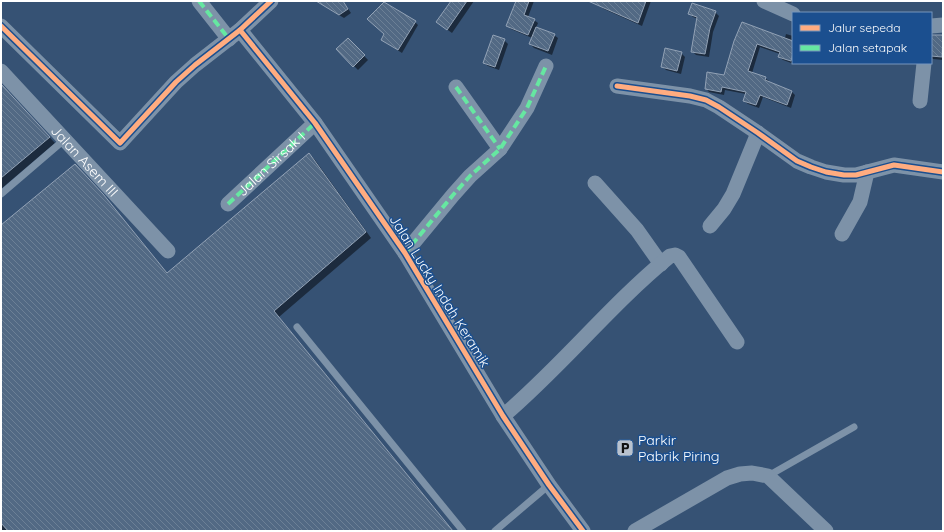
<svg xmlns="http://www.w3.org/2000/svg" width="944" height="532" font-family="Quicksand,sans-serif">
<defs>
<pattern id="building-back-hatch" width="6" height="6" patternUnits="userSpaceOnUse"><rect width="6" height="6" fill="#526984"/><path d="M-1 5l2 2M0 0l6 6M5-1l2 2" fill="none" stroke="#6c8096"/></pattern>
</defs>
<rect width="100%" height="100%" fill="#365274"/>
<g fill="#0007">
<path d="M332,1H343L351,13L344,18L329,9L325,6Z"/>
<path d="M452,1H474L452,33L441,25Z"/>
<path d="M517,1H534L528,17L534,20L538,23L536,28L554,35L558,38L552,55L534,48L530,44L532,38L511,29L507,25Z"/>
<path d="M602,1H651L642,26L604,9L600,6Z"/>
<path d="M715,12L719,16L713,32L709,57L696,55L692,51L698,19L693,17L689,13Z"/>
<path d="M415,22L418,25L402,53L382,40Z"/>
<path d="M786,34L793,36V63L794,64L783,60L779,57L780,54L760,47L752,73L765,78L769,81L768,83L792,92L795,95L791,108L763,97L759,108L748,104L744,101L746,94L725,90L724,95L709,92L706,88L724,76L735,42L785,38Z"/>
<path d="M931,36L943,37V60L933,59L931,57Z"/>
<path d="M348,39L368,60L358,70L337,49Z"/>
<path d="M504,40L508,44L499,70L488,66L484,63Z"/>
<path d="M681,53L685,57L681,74L666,70L662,66Z"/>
<path d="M1,85L55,143L1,189Z"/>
<path d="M309,154L315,160L371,238L279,317L453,531H1V227L109,202L168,274Z"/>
</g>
<g fill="url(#building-back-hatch)" stroke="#92a2b6">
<path d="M316,1H343L348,9L339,15Z"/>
<path d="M451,1H467L447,30L436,22Z"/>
<path d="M516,1H529L524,15L535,19L528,35L506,26Z"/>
<path d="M588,1H646L638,23Z"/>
<path d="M384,2L416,21L398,50L381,40L384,34L367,19Z"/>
<path d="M692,3L716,11L710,28L705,54L691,52L697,17L688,14Z"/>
<path d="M742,22L793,41V53L791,61L778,57L780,52L757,44L748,71L766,77L765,80L792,91L787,105L760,95L756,105L743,101L746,92L722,87L721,92L705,89L707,72L724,75L734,41Z"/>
<path d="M536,27L555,34L548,51L529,44Z"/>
<path d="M493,35L505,39L495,67L483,63Z"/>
<path d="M931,35H943L942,57L931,56Z"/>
<path d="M348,38L365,55L353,67L336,49Z"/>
<path d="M665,48L682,52L677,71L661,67Z"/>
<path d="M1,84L50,137L1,178Z"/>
<path d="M309,153L366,232L274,311L453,531H8L1,523V225L75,164L103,194L167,273Z"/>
</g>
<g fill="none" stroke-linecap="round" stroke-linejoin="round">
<g stroke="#7d92a8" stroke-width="7">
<path d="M1,194L64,140"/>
<path d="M297,327L463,531"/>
<path d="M768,476L854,427"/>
<path d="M495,531L549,485"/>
</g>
<g stroke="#7d92a8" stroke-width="15">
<path d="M199,1L229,39"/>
<path d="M764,1L793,14"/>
<path d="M1,26L120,143L176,82L195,65L240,30L271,1"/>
<path d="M931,26L943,25"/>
<path d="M240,30L315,123L405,253L503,416L549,485L583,531"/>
<path id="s1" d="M1,71L168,251"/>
<path d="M617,86L690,96L706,100L719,107L758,133L797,161L811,167L826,172L844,175H856L894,165L943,172"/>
<path d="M456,87L500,149"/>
<path d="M920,101L924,63"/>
<path d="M595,183L637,230L661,264"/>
<path id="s2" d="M228,204L315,123"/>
<path d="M710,226L724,209L733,194L758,133"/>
<path d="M842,234L860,202L867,172"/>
<path d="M405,253L453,195L470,176L500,149L527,108L546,66"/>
<path d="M503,416C562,366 610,305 670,256L675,255L679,257L737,342"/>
<path d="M635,531L727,478L740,474L752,473L768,476L826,531"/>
</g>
<g stroke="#66e7a1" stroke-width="4" stroke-dasharray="8 4" stroke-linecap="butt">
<path d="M199,1L229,39"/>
<path d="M456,87L500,149"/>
<path d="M228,204L315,123"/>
<path d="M404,252L405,253L453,195L470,176L500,149L527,108L546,66"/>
</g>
<defs>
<g id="cycleway">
<path d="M1,26L120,143L176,82L195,65L240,30L271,1"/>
<path d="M240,30L315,123L405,253L503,416L549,485L583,531"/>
<path d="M617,86L690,96L706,100L719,107L758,133L797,161L811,167L826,172L844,175H856L894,165L943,172"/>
</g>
</defs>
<use href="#cycleway" stroke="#1b4f8f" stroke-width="8"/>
<use href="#cycleway" stroke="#ffac80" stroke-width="5"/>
</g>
<defs>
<symbol id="parking-square" viewBox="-11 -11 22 22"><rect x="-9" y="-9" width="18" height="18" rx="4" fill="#b9c2ce" stroke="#1b4f8f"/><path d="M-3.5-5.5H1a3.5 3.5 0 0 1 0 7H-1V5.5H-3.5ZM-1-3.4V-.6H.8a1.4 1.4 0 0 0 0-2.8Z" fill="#111"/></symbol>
</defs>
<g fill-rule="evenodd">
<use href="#parking-square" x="615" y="438" width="20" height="20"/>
</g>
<g text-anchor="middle" stroke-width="3" stroke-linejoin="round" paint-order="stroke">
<g font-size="14" fill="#fff" stroke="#1b4f8f">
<text dy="5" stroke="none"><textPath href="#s1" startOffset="123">Jalan Asem III</textPath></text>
<text dy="5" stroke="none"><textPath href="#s2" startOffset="59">Jalan Sirsak I</textPath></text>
<text transform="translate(440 291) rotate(58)" y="5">Jalan Lucky Indah Keramik</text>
</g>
<g font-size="14" fill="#fff" stroke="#1b4f8f" text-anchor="start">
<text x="638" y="445">Parkir<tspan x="638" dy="16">Pabrik Piring</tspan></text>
</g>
</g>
<rect width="944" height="532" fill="none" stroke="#ffffff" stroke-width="4"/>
<rect x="792" y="12" width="140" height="52" fill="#1b4f8f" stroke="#7695bc"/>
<rect x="800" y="25" width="20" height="6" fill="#ffac80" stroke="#7695bc"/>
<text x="828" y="32" font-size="12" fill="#ffffff">Jalur sepeda</text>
<rect x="800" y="45" width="20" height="6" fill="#66e7a1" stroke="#7695bc"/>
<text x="828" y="52" font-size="12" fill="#ffffff">Jalan setapak</text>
</svg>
